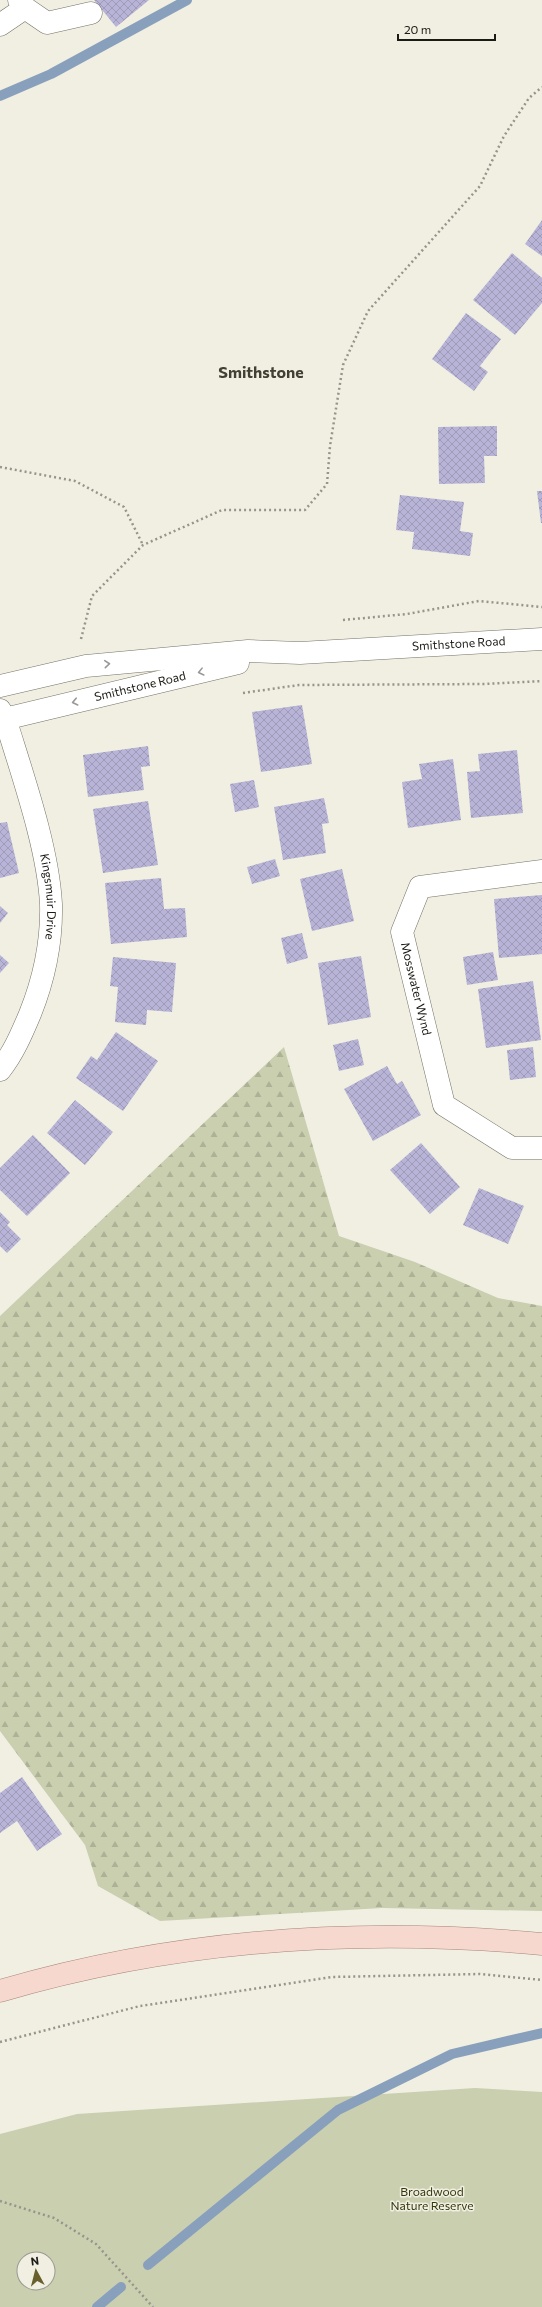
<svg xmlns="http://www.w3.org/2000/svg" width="542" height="2307" font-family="Commissioner,sans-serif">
<defs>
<pattern id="forest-firs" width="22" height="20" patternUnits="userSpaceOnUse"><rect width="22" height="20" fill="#cacfb0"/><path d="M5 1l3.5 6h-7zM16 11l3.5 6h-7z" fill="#adb196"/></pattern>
<pattern id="building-cross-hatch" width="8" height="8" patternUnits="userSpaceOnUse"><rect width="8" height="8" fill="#b8b4d7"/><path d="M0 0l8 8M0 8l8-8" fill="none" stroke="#9e9ab8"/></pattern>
</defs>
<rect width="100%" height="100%" fill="#f1efe2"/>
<path fill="url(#forest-firs)" d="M284,1047L339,1236L415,1262L498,1298L542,1306V1911L382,1908L160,1921L98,1886L85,1845L0,1731V1316Z"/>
<path fill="#cacfb0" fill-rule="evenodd" d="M475,2088L542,2092V2307H0V2134L77,2114ZM24,2259H48V2283H24Z"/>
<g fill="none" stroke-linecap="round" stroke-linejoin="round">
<g stroke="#89a0bc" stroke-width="10">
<path d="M0,96L51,74L187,0"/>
<path d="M148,2265L338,2110L452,2054L542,2033"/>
<path d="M97,2307L121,2287"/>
</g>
</g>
<g fill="url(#building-cross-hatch)">
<path d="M94,0H149L116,27Z"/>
<path d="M542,220V256L525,244Z"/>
<path d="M512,253L542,278V303L515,335L473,300Z"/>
<path d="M466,313L501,339L480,366L488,372L474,391L432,359Z"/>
<path d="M497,426V456H484L485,483L439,484L438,427Z"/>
<path d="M537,491H542V523H541Z"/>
<path d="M400,495L464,502L460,531L473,533L470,556L412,549L414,532L396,530Z"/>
<path d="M302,705L312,764L261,772L252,712Z"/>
<path d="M148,746L150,766L141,767L144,790L88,797L83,755Z"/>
<path d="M517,750L523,813L471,818L467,772L480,771L478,754Z"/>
<path d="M453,759L461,820L408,828L402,782L422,779L419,764Z"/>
<path d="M254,780L259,807L235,812L230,784Z"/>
<path d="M324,798L329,823L322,824L326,853L283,860L274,807Z"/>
<path d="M148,801L158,865L103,873L93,809Z"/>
<path d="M7,822L19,873L0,878V823Z"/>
<path d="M275,859L280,876L252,884L247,867Z"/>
<path d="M342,869L354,921L312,931L300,879Z"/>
<path d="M161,878L164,909L185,908L187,937L111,944L105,883Z"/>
<path d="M542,895V954L499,958L494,899Z"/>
<path d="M0,906L8,913L0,923Z"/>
<path d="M302,933L308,958L287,964L281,938Z"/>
<path d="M493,952L498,980L467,985L463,957Z"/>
<path d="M0,955L9,963L0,973Z"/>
<path d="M361,956L371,1017L328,1025L318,963Z"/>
<path d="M113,957L176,963L172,1012L147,1010L146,1025L115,1022L118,987L110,986Z"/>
<path d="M533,981L541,1040L486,1048L478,989Z"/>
<path d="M116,1032L158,1061L123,1111L76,1078L91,1056L97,1060Z"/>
<path d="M358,1039L364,1065L339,1071L333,1045Z"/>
<path d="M533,1047L536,1077L510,1080L507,1050Z"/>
<path d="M387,1066L397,1084L402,1081L421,1115L373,1141L344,1089Z"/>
<path d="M75,1100L113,1132L85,1165L47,1133Z"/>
<path d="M33,1135L70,1173L27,1216L0,1190V1168Z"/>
<path d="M421,1143L460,1187L430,1214L390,1170Z"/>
<path d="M479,1188L524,1206L508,1244L463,1225Z"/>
<path d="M0,1212L10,1222L7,1225L21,1239L7,1253L0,1246Z"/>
<path d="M22,1777L62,1834L37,1851L17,1821L0,1833V1793Z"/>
</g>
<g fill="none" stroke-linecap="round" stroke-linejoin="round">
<defs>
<g id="minor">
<path d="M19,0L25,8L47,23L91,13"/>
<path d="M0,25L25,8"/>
<path id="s1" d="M0,686L86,666L248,651L300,653L542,639"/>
<path id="s2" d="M0,710L5,718C22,774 48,847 51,904C52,942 44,979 30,1014C22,1033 13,1054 0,1070"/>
<path id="s3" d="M0,720L238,663"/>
<path id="s4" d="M542,871L420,887L402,932L444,1105L512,1148H542"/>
</g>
<path id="major" d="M0,1991C177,1939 358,1927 542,1944"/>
</defs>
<use href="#minor" stroke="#757267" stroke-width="23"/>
<use href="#major" stroke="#a68579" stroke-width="23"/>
<g stroke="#96948b" stroke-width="2.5" stroke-dasharray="2 3" stroke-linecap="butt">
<path d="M0,467L75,481L124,507L143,545"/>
<path d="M343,620L407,614L479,601L542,607"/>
<path d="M81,639L92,596L143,545L222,510H305L327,484L330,446L343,365L368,311L480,186L504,136L529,98L542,87"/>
<path d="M243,693L299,685L485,684L542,681"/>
<path d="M0,2042L140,2006L332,1977L480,1974L542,1980"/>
<path d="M0,2201L54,2218L96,2244L153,2307"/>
</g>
<use href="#minor" stroke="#fff" stroke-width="22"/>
<use href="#major" stroke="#f7d8cf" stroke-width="22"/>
</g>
<defs><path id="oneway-chevron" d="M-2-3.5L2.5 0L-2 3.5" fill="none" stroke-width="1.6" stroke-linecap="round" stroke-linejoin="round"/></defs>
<g stroke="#989896">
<use href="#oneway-chevron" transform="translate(107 664) rotate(-5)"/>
<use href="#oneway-chevron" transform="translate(201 672) rotate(166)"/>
<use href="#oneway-chevron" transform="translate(75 702) rotate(167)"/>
</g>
<g text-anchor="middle" stroke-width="3" stroke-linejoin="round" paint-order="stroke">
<g font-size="12" fill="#1b1a15" stroke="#f1efe2">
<text dy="4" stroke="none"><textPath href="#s1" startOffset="462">Smithstone Road</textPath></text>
<text dy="4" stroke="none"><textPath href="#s3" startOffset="144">Smithstone Road</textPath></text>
<text dy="4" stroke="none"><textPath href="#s2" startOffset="194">Kingsmuir Drive</textPath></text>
<text dy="4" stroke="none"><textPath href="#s4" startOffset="230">Mosswater Wynd</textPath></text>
</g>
<g font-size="12" fill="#32370b" stroke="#f1efe2">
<text x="432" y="2196">Broadwood<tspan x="432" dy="14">Nature Reserve</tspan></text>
</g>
<g font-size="16" font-weight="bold" fill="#424035" stroke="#f1efe2">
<text x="261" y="378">Smithstone</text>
</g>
</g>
<g transform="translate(36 2271) rotate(353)"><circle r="19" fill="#f1efe2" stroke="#9b9a90"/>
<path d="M0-3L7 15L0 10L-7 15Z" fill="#685f2c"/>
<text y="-6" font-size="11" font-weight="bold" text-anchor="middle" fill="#1b1a15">N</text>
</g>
<path d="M398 34v6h97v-6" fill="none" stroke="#1b1a15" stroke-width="2"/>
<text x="404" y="34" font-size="12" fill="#1b1a15" stroke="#f1efe2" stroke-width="3" paint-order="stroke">20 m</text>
</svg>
